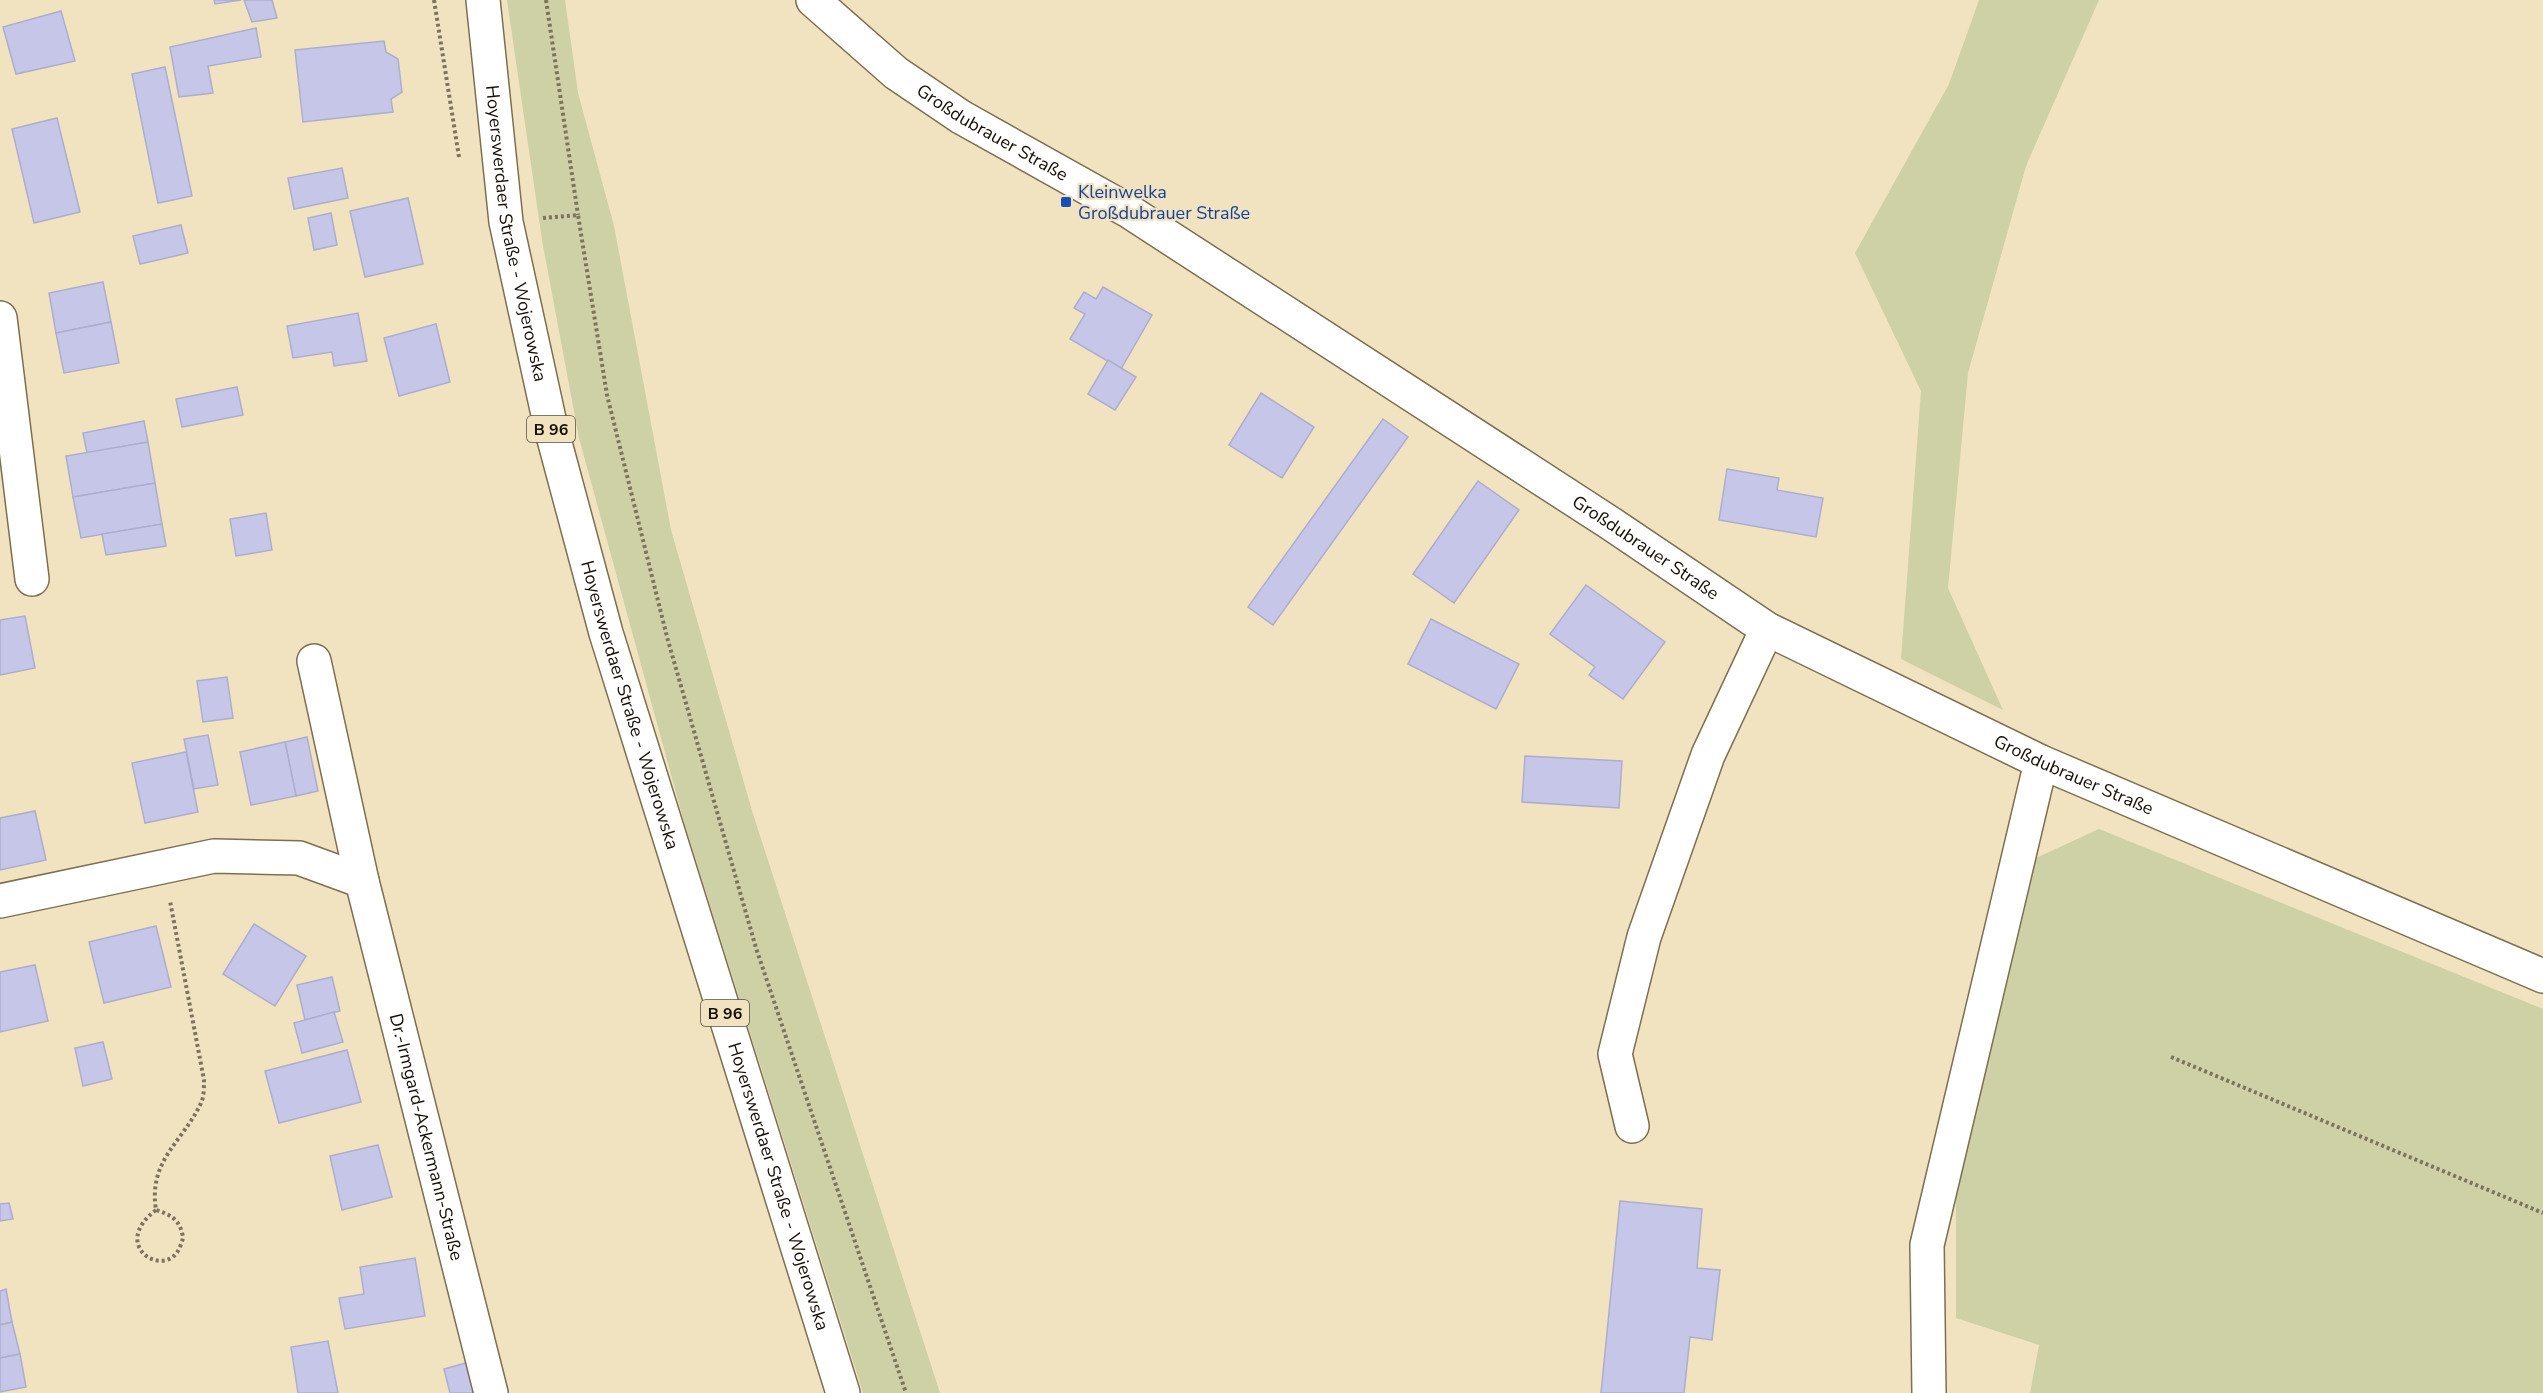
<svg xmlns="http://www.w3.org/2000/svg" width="2543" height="1393" font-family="'Nunito Sans',sans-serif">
<rect width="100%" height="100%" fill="#f1e2c0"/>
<g fill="#cdd1a5">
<path d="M507,0H565L578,93L614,226L671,530L753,814L940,1393H863L684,822L579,438L542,240Z"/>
<path d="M1979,0H2099L2026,166L1968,373L1948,588L2003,710L1901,659L1921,391L1855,253L1949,84Z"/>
<path d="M2099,829L2543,1009V1393H2030L2039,1345L1956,1318V1181L2036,858Z"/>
</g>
<g fill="#c6c6e8" stroke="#adadce" stroke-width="1.5">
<path d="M214,0H241L215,4Z"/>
<path d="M244,0H272L277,18L252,22Z"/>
<path d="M61,11L75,61L16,74L3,27Z"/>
<path d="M256,28L261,57L208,66L213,93L179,97L170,47Z"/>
<path d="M384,41L386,52L398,59L402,92L391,99L393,112L303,122L295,50Z"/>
<path d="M165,67L192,196L158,203L132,74Z"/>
<path d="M57,118L80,212L34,223L12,129Z"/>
<path d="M342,168L348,198L294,209L288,178Z"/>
<path d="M408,198L423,264L365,277L350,211Z"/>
<path d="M331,213L337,245L314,250L308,218Z"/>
<path d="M181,225L188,253L140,264L133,236Z"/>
<path d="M103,282L111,322L56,333L49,293Z"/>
<path d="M1103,287L1152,315L1121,369L1070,339L1085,314L1074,308L1084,292L1096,299Z"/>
<path d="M358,313L367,361L334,366L332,352L293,358L287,326Z"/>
<path d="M111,322L119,363L64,373L56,333Z"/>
<path d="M436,324L450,382L399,396L384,338Z"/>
<path d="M1108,360L1136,377L1115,410L1088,394Z"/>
<path d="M237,387L243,415L182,427L176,399Z"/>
<path d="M1261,393L1314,427L1282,478L1229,445Z"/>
<path d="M1383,419L1408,437L1273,625L1248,607Z"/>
<path d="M144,421L148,442L87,453L83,433Z"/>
<path d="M148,442L155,483L73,497L66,456Z"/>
<path d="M1727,469L1779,478L1777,490L1823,498L1816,537L1719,520Z"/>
<path d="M1478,481L1519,510L1454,603L1413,574Z"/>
<path d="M155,483L162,524L81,538L73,497Z"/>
<path d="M266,513L272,550L236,556L230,519Z"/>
<path d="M162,524L166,546L106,555L102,534Z"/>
<path d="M1586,585L1665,642L1623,699L1589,675L1595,667L1550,634Z"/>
<path d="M25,616L35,668L0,675V620Z"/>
<path d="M1431,619L1519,664L1496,709L1408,664Z"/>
<path d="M227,677L233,718L203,722L197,681Z"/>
<path d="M208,735L218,785L194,789L184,739Z"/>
<path d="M307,737L318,791L296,796L285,742Z"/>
<path d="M285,742L296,796L251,805L240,752Z"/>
<path d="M186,752L198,812L145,823L132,763Z"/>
<path d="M1525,756L1622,761L1619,808L1522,802Z"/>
<path d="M35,811L46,860L0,870V818Z"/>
<path d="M254,924L306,956L275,1006L223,974Z"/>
<path d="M156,926L171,987L104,1003L89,942Z"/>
<path d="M35,965L48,1021L0,1032V972Z"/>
<path d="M332,977L340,1011L305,1020L297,985Z"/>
<path d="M334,1012L343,1042L302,1053L294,1023Z"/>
<path d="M103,1042L112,1079L83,1086L75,1048Z"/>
<path d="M347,1050L361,1102L279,1123L265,1071Z"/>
<path d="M378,1145L392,1197L342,1210L330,1156Z"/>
<path d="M1620,1201L1702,1209L1697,1268L1720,1270L1712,1340L1690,1337L1684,1393H1601Z"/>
<path d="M9,1203L13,1219L0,1221V1204Z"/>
<path d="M415,1258L425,1316L345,1329L339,1298L364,1294L360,1267Z"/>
<path d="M6,1289L12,1322L0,1325V1291Z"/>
<path d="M12,1322L20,1354L0,1358V1325Z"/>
<path d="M328,1341L338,1393H298L291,1347Z"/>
<path d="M20,1354L26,1387L0,1392V1358Z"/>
<path d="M466,1363L474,1393H450L444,1369Z"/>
</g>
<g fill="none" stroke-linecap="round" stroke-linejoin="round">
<defs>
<g id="minor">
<path d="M0,318L32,579"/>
<path id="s1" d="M314,661L362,881L491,1393"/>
<path d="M0,901L214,856L299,858L362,881"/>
<path d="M1632,1126L1615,1054L1644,937L1708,755L1767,629"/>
<path d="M1929,1393L1927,1245L2041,762"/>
</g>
<g id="major">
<path id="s2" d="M483,0L506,222L551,428L606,633L843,1393"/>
<path id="s3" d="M813,0L896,73L961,117L1127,210L1610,523L1767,629L2041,762L2543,976"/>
</g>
</defs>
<use href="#minor" stroke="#7d6f51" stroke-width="36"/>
<use href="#major" stroke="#7d6f51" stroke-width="36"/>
<g stroke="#7d735e" stroke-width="4" stroke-dasharray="3 3" stroke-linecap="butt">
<path d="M434,0L459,157"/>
<path d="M546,0L578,215"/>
<path d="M543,218L578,215L607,395L667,637L756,948L906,1393"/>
<path d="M2171,1057L2543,1213"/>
<path d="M156,1210C108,1246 166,1281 180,1247C182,1241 184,1238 182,1233C179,1219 169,1214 156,1210C148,1160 183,1142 201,1103C204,1097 204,1087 204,1080L170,901"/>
</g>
<use href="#minor" stroke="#fff" stroke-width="33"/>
<use href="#major" stroke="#fff" stroke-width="33"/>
</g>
<rect fill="#1a4fb4" stroke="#f1e2c0" stroke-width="2" x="1060" y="196" width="12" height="12" rx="3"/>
<g text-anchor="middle" stroke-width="4.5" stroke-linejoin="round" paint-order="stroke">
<g fill="#f1e2c0" stroke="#574e3d" stroke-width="1.5">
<rect x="527" y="416" width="48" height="26" rx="4.5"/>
<rect x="701" y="1000" width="48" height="26" rx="4.5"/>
</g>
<g font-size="16" font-weight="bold" fill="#150f05">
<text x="551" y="435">B 96</text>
<text x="725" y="1019">B 96</text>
</g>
<g font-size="18" fill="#150f05" stroke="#f1e2c0">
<text dy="6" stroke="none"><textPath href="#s3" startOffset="224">Großdubrauer Straße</textPath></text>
<text dy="6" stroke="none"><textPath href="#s2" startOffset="236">Hoyerswerdaer Straße - Wojerowska</textPath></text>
<text dy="6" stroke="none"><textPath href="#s3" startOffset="998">Großdubrauer Straße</textPath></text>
<text dy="6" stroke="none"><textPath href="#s2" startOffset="722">Hoyerswerdaer Straße - Wojerowska</textPath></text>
<text dy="6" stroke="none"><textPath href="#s3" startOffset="1484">Großdubrauer Straße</textPath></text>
<text dy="6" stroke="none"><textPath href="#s1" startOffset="489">Dr.-Irmgard-Ackermann-Straße</textPath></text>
<text dy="6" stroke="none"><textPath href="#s2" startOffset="1226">Hoyerswerdaer Straße - Wojerowska</textPath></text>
</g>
<g font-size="18" fill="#164399" stroke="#f1e2c0" text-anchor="start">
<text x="1078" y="198">Kleinwelka<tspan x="1078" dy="21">Großdubrauer Straße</tspan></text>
</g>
</g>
</svg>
